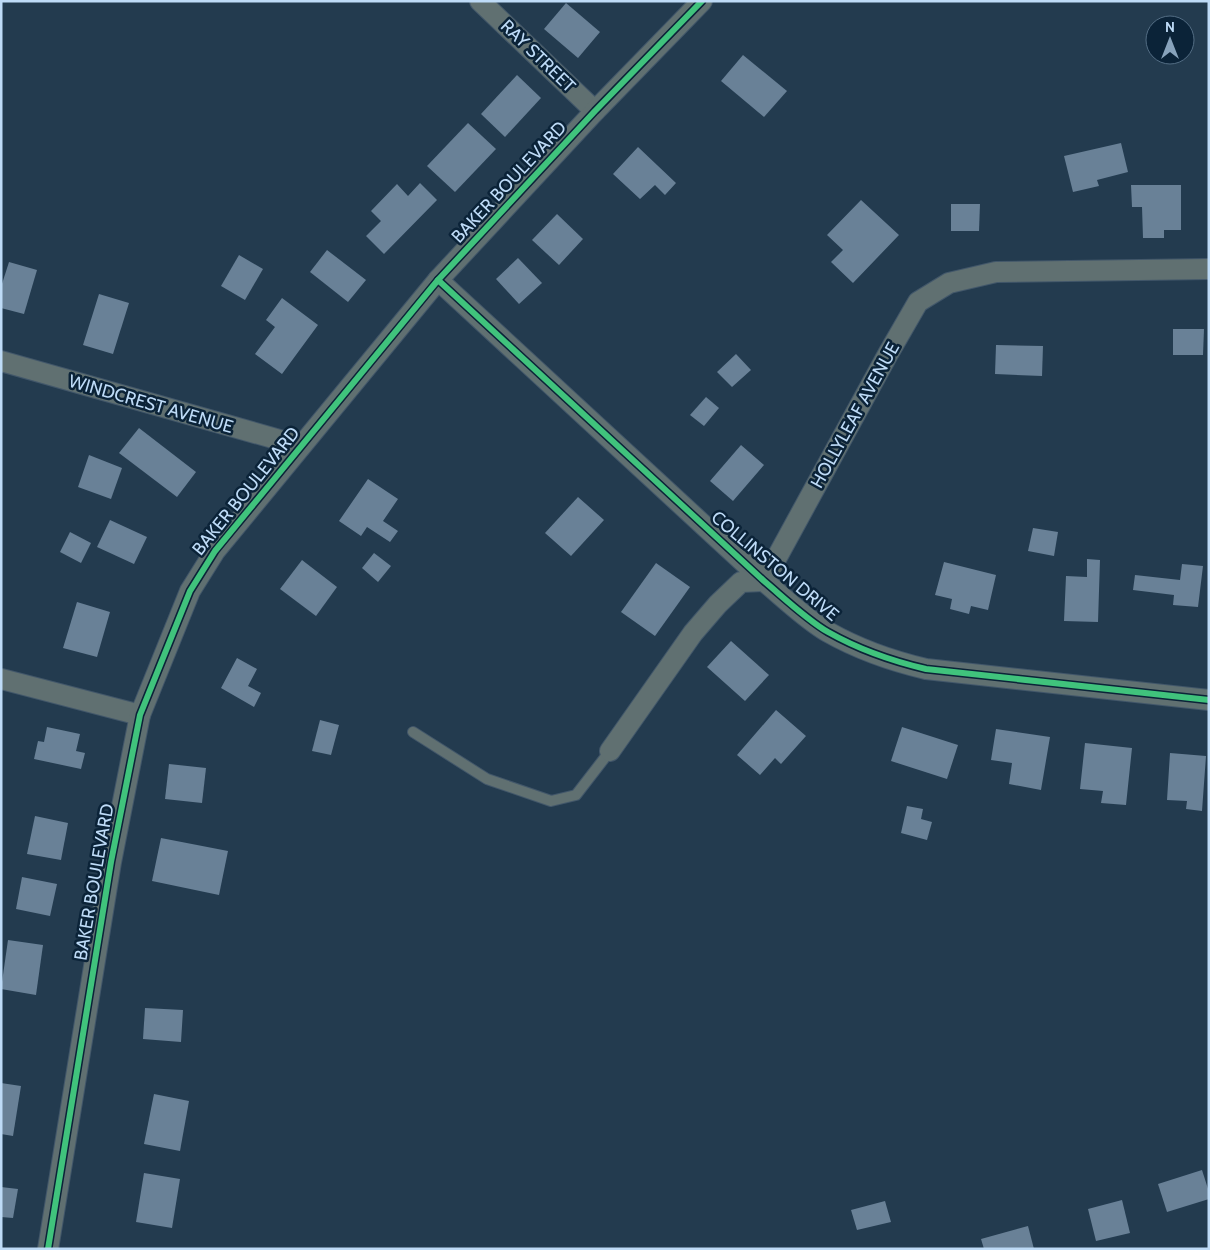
<svg xmlns="http://www.w3.org/2000/svg" width="1210" height="1250" font-family="Cabin,sans-serif">
<rect width="100%" height="100%" fill="#233b4f"/>
<g fill="#698197">
<path d="M566,3L600,32L578,58L544,29Z"/>
<path d="M743,55L787,91L764,117L721,81Z"/>
<path d="M517,75L541,98L505,137L481,114Z"/>
<path d="M468,123L496,149L455,192L427,166Z"/>
<path d="M1121,143L1128,172L1097,180L1099,186L1073,192L1064,156Z"/>
<path d="M638,147L676,183L665,195L655,185L640,199L613,174Z"/>
<path d="M420,183L437,200L384,254L366,236L381,221L371,211L397,184L408,196Z"/>
<path d="M1131,185H1181V230H1164V238H1143L1142,207H1132Z"/>
<path d="M861,200L899,235L853,283L831,262L843,250L827,235Z"/>
<path d="M951,204H980L979,231H951Z"/>
<path d="M557,214L583,239L559,265L532,240Z"/>
<path d="M327,250L366,280L348,302L310,272Z"/>
<path d="M239,255L263,269L245,300L221,286Z"/>
<path d="M518,258L542,283L519,304L496,279Z"/>
<path d="M9,262L37,270L24,314L1,308V287Z"/>
<path d="M99,294L129,303L113,354L83,345Z"/>
<path d="M282,298L318,325L282,374L255,354L275,327L266,320Z"/>
<path d="M1173,329H1204L1203,355H1173Z"/>
<path d="M996,345L1043,346L1042,376L995,374Z"/>
<path d="M736,354L751,370L732,387L717,372Z"/>
<path d="M706,397L719,408L704,426L690,415Z"/>
<path d="M139,428L196,472L177,497L119,453Z"/>
<path d="M741,445L764,465L733,501L710,481Z"/>
<path d="M89,455L122,468L111,499L78,487Z"/>
<path d="M368,479L398,499L383,521L398,531L390,542L367,527L361,536L339,521Z"/>
<path d="M578,497L604,520L571,556L545,533Z"/>
<path d="M110,520L147,537L134,564L97,547Z"/>
<path d="M1033,528L1058,532L1054,556L1028,551Z"/>
<path d="M70,532L91,543L81,563L60,552Z"/>
<path d="M374,553L391,566L378,582L362,568Z"/>
<path d="M1087,559L1100,560L1098,622L1064,621L1066,576L1087,577Z"/>
<path d="M302,560L337,587L316,616L280,589Z"/>
<path d="M944,562L996,575L988,610L971,606L969,614L950,609L952,599L935,595Z"/>
<path d="M656,563L690,587L655,636L621,612Z"/>
<path d="M1182,564L1203,566L1198,607L1173,605L1174,595L1133,590L1135,575L1180,580Z"/>
<path d="M77,602L110,612L97,657L63,648Z"/>
<path d="M731,641L769,675L745,701L707,667Z"/>
<path d="M237,658L257,669L248,686L261,693L254,707L221,688Z"/>
<path d="M776,710L806,736L781,764L775,758L760,775L737,755Z"/>
<path d="M320,720L339,725L331,755L312,751Z"/>
<path d="M47,727L80,734L76,751L85,753L81,769L34,759L38,741L44,742Z"/>
<path d="M902,727L958,745L947,779L891,761Z"/>
<path d="M996,729L1050,737L1041,790L1009,784L1012,763L991,760Z"/>
<path d="M1085,743L1132,748L1126,805L1101,803L1103,791L1080,789Z"/>
<path d="M1170,753L1206,756L1202,811L1186,809L1187,801L1167,800Z"/>
<path d="M169,764L206,768L202,803L165,799Z"/>
<path d="M907,806L923,809L921,819L932,822L927,840L901,833Z"/>
<path d="M35,816L68,823L61,860L27,854Z"/>
<path d="M161,838L228,851L219,895L152,881Z"/>
<path d="M22,877L57,884L50,916L16,909Z"/>
<path d="M8,940L43,945L36,995L1,989Z"/>
<path d="M145,1008L183,1010L181,1042L143,1039Z"/>
<path d="M1,1083L21,1086L13,1136L1,1134Z"/>
<path d="M154,1094L189,1101L180,1151L144,1144Z"/>
<path d="M1202,1170L1209,1192V1199L1167,1212L1158,1184Z"/>
<path d="M144,1173L180,1179L172,1228L136,1222Z"/>
<path d="M1,1187L18,1189L13,1218L1,1217Z"/>
<path d="M1122,1200L1130,1233L1096,1241L1088,1209Z"/>
<path d="M885,1201L891,1222L857,1230L851,1210Z"/>
<path d="M1028,1226L1034,1249H984L981,1239Z"/>
</g>
<g fill="none" stroke-linecap="round" stroke-linejoin="round">
<defs>
<path id="lane" d="M413,732L487,779L551,801L576,795L610,751"/>
<g id="street">
<path d="M480,1L595,111"/>
<path d="M438,280L764,581C783,597 807,620 828,632C858,649 892,661 926,669L1209,700"/>
<path d="M1,361L301,446"/>
<path d="M1,679L140,715"/>
<path d="M610,751L693,633L718,604L741,582L764,581L888,354L918,302L949,283L996,272L1209,269"/>
<path d="M48,1249L111,862L140,715L190,591L215,551L438,280L595,111L702,1"/>
</g>
</defs>
<use href="#lane" stroke="#42576a" stroke-width="12"/>
<use href="#street" stroke="#42576a" stroke-width="22"/>
<use href="#lane" stroke="#607071" stroke-width="10"/>
<use href="#street" stroke="#607071" stroke-width="20"/>
<defs>
<g id="cycleway">
<path d="M438,280L764,581C783,597 807,620 828,632C858,649 892,661 926,669L1209,700"/>
<path d="M48,1249L111,862L140,715L190,591L215,551L438,280L595,111L702,1"/>
</g>
</defs>
<use href="#cycleway" stroke="#0b2338" stroke-width="9"/>
<use href="#cycleway" stroke="#40c37c" stroke-width="6"/>
</g>
<g text-anchor="middle" stroke-width="5" stroke-linejoin="round" paint-order="stroke">
<g font-size="18" fill="#bedbf7" stroke="#0b2338">
<text transform="translate(538 56) rotate(44)" y="6">RAY STREET</text>
<text transform="translate(509 182) rotate(-47)" y="6">BAKER BOULEVARD</text>
<text transform="translate(151 404) rotate(16)" y="6">WINDCREST AVENUE</text>
<text transform="translate(855 415) rotate(-61)" y="6">HOLLYLEAF AVENUE</text>
<text transform="translate(246 491) rotate(-51)" y="6">BAKER BOULEVARD</text>
<text transform="translate(775 566) rotate(40)" y="6">COLLINSTON DRIVE</text>
<text transform="translate(94 882) rotate(-80)" y="6">BAKER BOULEVARD</text>
</g>
</g>
<rect width="1210" height="1250" fill="none" stroke="#bedbf7" stroke-width="5"/>
<g transform="translate(1170 40)"><circle r="24" fill="#0b2338" stroke="#536d84"/>
<path d="M0-4L9 19L0 12L-9 19Z" fill="#88a3bc"/>
<text y="-8" font-size="14" font-weight="bold" text-anchor="middle" fill="#bedbf7">N</text>
</g>
</svg>
